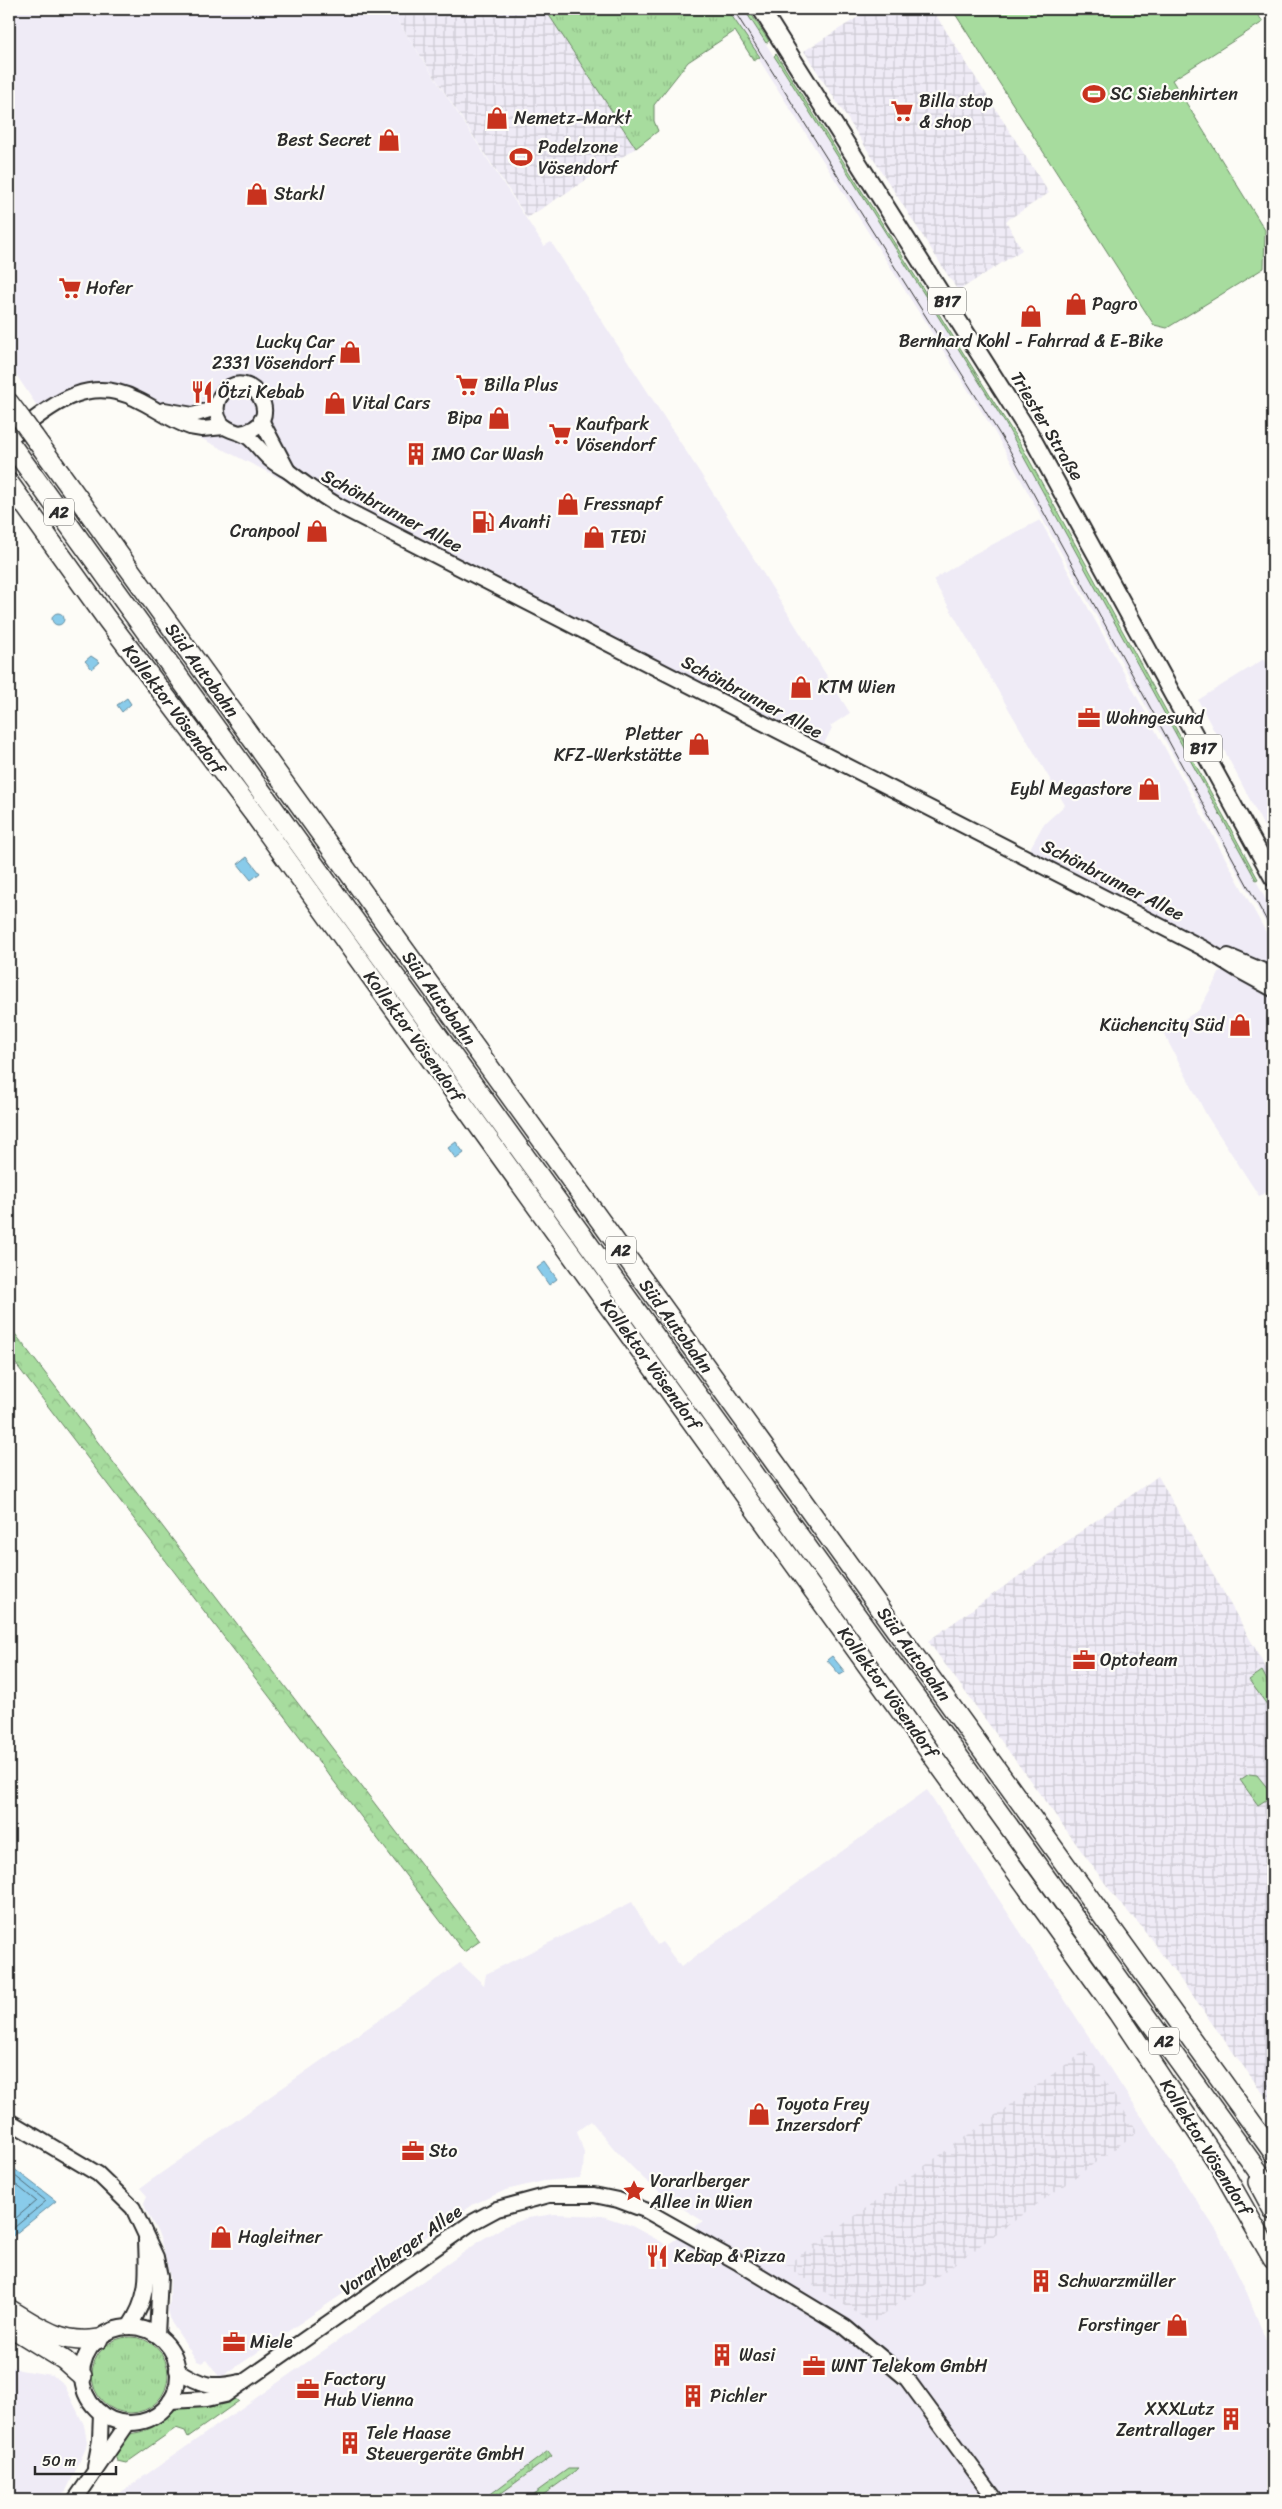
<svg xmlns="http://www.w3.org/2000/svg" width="1282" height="2509" font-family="Sriracha,sans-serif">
<defs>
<pattern id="industrial-grid" width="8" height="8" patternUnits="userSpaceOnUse" patternTransform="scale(1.25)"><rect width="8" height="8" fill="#efebf6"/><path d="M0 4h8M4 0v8" fill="none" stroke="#cdcad3"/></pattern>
<pattern id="grass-tufts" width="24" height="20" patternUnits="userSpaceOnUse" patternTransform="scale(1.25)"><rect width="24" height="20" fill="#a7dc9e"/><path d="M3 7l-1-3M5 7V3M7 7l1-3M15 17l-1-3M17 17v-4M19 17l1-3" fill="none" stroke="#90bd88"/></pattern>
<pattern id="forest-crowns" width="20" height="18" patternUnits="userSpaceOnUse" patternTransform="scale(1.25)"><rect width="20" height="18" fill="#a7dc9e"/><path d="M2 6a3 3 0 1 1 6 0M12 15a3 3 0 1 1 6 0" fill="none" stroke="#90bd88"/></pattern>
</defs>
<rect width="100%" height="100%" fill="#fdfcf7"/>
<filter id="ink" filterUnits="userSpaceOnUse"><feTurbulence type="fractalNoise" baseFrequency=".02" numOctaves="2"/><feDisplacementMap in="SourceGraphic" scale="10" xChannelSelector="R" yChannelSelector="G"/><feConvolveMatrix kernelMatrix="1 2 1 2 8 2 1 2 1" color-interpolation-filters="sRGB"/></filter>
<g filter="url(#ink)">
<g fill="#efebf6">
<path d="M9,9H390L544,246L551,242L713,493L850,713L830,726L832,728L819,753L638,659L127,401L96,395L45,418L9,364Z"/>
<path d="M727,9H744L1005,423L1256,880L1273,915V936L994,431Z"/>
<path d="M1040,520L1273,945V1189L1259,1196L1207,1116L1163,1032L1199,1010L1221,970L1028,852L1043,825L1065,805L933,580L974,554Z"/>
<path d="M1264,659L1273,674V844L1198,700Z"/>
<path d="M927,1790L1218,2233L1247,2293L1273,2358V2500H110L483,2239L505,2226L528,2218L554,2214L602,2216L630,2225L667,2245L703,2221L672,2202L644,2179L616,2151L591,2121L577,2131L584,2153L583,2171L580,2178L544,2181L506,2190L474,2204L220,2378L207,2360L202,2363L197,2361L171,2322L168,2309L170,2300V2277L165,2255L159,2235L146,2210L144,2203L147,2196L140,2188L460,1963L484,1985L486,1974L632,1902L657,1945L662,1942L681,1967Z"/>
<path d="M9,2365L20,2370L52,2375L58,2379L64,2384L84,2425L87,2442L85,2450L66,2491L52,2500H9Z"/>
</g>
<g fill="url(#industrial-grid)">
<path d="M390,9H545L636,148L527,218Z"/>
<path d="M871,9H932L1049,193L1006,221L1022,250L958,291L804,51Z"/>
<path d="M1158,1476L1273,1680V1794L1267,1798L1273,1808V2107L1142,1927L1118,1901L928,1641Z"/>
<path d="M1085,2051L1138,2132L1017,2219L872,2323L785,2266Z"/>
</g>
<g fill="url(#grass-tufts)" stroke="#698464">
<path d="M545,9H727L760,57L754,61L735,31L688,62L654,105V121L658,131L636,148Z"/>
<path d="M744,9H748L769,41L766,43Z"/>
<path d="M776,54L1021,445L1258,879L1256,880L1005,423L782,68L774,56Z"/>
<path d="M1262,1671L1273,1692V1713L1249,1680Z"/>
<path d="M1249,1774L1257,1775L1269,1790H1273L1272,1802L1269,1798L1258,1805L1240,1780Z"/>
<circle cx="130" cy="2375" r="38"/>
<path d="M232,2398L239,2401L188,2437L185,2431L176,2428L126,2463L117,2461L115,2455C130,2424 130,2439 153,2427C162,2422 167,2416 174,2410C184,2401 218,2400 232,2398Z"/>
<path d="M548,2451L552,2456L492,2500H485L484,2499Z"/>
<path d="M568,2469H579L536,2500H525Z"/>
</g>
<path fill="url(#forest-crowns)" stroke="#698464" d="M9,1326L480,1941L464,1952L9,1355Z"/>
<path fill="#a7dc9e" stroke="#698464" d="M952,9H1254L1263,22L1172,80L1265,230L1264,268L1167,328L1154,325Z"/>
<g fill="#89cbea" stroke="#638b9e">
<circle cx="58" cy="619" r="6"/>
<path d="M91,656L100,662L92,669L85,661Z"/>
<path d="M127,698L131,704L122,712L117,705Z"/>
<path d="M247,857L260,873L251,880L238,864Z"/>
<path d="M456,1142L464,1153L456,1159L448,1148Z"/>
<path d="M545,1262L557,1279L549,1285L537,1268Z"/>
<path d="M832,1656L845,1672L840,1675L827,1660Z"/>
<path d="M9,2165L56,2201L9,2239Z"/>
</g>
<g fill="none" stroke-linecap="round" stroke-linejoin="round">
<g stroke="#516b77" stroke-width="1">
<path d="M9,2171L46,2201L9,2232"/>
<path d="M9,2179L36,2201L9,2224"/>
</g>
<defs>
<g id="secondary">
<path d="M164,410L193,415L216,408"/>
<path d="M261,420L288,471"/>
<path d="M240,433C291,425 249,360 222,394C215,402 215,414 221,423C228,432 239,431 248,437C257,444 263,454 272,461C277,465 283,468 288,471C305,484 321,496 339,506L1203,948L1240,971L1273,989"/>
<path d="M9,438C49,409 84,373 136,399C154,407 171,421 190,427L202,429L225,427"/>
<path d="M1228,956L1273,975"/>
<path d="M9,2121L98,2174L133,2208L156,2257L160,2277L157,2335"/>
<path d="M129,2327C150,2296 147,2275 146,2239"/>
<circle cx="130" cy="2375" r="48"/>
<path d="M177,2370C202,2386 212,2388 240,2382"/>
<path d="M170,2401L207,2399L225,2395L471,2223L497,2209L549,2195H594L618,2200L645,2210L739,2263L845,2327L907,2379L996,2500"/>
<path d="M95,2467L100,2440L101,2413"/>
<path d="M75,2500L128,2423"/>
</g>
<path id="primary" d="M761,9L1030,434L1273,878"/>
<g id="motorway">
<path d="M9,403L21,419"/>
<path d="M34,437L1273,2152"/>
<path d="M9,442L1273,2192"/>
<path d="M9,483L106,618L254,814L1118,2013L1220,2166L1273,2259"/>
<path d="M1258,2182L1273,2210"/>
<path d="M9,2309C38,2327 62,2345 98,2339"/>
<path d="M9,2326L64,2360L82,2376"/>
</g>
</defs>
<use href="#secondary" stroke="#2b2b2b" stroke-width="18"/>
<use href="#primary" stroke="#2b2b2b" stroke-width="20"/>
<use href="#motorway" stroke="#2b2b2b" stroke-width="22"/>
<use href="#secondary" stroke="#fdfcf7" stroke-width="14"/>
<use href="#primary" stroke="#fdfcf7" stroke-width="16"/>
<use href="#motorway" stroke="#fdfcf7" stroke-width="19"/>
<path stroke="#2b2b2b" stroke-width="1" d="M733,9L1009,449L1273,932"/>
<defs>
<path id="motorway-bridge" d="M21,419L34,437"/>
</defs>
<use href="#motorway-bridge" stroke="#2b2b2b" stroke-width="22" stroke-linecap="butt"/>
<use href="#motorway-bridge" stroke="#fdfcf7" stroke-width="19"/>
</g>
</g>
<defs>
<symbol id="stadium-bare" viewBox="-9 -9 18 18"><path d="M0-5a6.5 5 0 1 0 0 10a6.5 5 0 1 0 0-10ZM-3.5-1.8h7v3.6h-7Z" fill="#c8321e" stroke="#fdfcf7" stroke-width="2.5" paint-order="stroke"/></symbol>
<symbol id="supermarket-bare" viewBox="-9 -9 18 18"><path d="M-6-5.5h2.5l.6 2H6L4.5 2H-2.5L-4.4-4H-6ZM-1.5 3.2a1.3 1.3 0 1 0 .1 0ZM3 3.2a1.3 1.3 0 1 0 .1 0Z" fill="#c8321e" stroke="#fdfcf7" stroke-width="2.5" paint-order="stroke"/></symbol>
<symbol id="shop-bare" viewBox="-9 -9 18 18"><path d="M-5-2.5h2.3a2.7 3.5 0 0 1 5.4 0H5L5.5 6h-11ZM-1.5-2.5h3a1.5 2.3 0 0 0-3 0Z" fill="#c8321e" stroke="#fdfcf7" stroke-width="2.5" paint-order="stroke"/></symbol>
<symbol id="restaurant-bare" viewBox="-9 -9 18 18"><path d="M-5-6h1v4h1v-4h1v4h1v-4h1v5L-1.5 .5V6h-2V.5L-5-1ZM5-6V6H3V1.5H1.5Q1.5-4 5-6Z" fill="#c8321e" stroke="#fdfcf7" stroke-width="2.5" paint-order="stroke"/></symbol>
<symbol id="building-bare" viewBox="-9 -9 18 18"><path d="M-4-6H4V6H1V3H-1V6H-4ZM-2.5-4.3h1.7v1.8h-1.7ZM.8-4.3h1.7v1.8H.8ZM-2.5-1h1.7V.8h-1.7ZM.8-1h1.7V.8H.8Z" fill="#c8321e" stroke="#fdfcf7" stroke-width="2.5" paint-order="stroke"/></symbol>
<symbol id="fuel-bare" viewBox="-9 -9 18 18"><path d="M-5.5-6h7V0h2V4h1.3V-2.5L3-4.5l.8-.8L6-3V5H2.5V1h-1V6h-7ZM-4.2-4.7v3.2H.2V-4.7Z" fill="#c8321e" stroke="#fdfcf7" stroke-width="2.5" paint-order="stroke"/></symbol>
<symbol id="office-bare" viewBox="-9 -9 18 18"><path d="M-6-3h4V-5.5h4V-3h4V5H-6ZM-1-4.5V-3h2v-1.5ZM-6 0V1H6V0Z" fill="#c8321e" stroke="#fdfcf7" stroke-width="2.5" paint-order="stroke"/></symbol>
<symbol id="sight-bare" viewBox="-9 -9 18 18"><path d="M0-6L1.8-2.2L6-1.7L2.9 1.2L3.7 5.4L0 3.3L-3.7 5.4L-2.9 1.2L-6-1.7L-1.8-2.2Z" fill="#c8321e" stroke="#fdfcf7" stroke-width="2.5" paint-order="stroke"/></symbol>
</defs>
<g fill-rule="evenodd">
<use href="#stadium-bare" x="1078" y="78" width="32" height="32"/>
<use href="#supermarket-bare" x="886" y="95" width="32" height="32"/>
<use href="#shop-bare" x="481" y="102" width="32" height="32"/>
<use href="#shop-bare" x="373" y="124" width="32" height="32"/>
<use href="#stadium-bare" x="505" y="141" width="32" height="32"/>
<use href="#shop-bare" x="241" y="178" width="32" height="32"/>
<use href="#supermarket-bare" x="54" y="272" width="32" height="32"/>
<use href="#shop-bare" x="1060" y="288" width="32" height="32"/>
<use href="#shop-bare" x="1015" y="300" width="32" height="32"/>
<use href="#shop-bare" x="334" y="336" width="32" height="32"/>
<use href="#supermarket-bare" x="451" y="369" width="32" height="32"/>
<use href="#restaurant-bare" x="186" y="376" width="32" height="32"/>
<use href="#shop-bare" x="319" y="387" width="32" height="32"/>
<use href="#shop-bare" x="483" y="402" width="32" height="32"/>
<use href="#supermarket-bare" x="544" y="418" width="32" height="32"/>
<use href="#building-bare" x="400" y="438" width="32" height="32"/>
<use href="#shop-bare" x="552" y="488" width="32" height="32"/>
<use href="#fuel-bare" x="467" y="506" width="32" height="32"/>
<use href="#shop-bare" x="301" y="515" width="32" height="32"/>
<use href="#shop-bare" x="578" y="521" width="32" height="32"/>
<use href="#shop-bare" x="785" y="671" width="32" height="32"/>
<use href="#office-bare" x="1073" y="702" width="32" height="32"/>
<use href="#shop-bare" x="683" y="728" width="32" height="32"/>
<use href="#shop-bare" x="1133" y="773" width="32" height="32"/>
<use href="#shop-bare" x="1224" y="1009" width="32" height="32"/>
<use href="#office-bare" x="1068" y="1644" width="32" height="32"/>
<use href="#shop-bare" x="743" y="2098" width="32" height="32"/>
<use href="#office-bare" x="397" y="2135" width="32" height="32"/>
<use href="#sight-bare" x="618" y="2175" width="32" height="32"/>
<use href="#shop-bare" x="205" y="2221" width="32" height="32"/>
<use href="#restaurant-bare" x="641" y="2240" width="32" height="32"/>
<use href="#building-bare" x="1025" y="2265" width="32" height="32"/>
<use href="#shop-bare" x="1161" y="2309" width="32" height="32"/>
<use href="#office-bare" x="218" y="2326" width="32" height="32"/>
<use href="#building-bare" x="706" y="2339" width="32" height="32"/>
<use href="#office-bare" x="798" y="2350" width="32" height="32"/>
<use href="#office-bare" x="292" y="2373" width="32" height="32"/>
<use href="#building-bare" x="677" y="2380" width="32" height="32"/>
<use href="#building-bare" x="1215" y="2403" width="32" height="32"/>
<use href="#building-bare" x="334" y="2427" width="32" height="32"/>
</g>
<g text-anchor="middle" stroke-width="4.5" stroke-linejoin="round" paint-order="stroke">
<g fill="#fdfcf7" stroke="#6a6a68" stroke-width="1">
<rect x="928" y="287.5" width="38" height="27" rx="4"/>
<rect x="44" y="498.5" width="30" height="27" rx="4"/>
<rect x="1184" y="734.5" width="38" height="27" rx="4"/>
<rect x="606" y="1236.5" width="30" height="27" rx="4"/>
<rect x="1149" y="2027.5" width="30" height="27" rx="4"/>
</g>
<g font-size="16" font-weight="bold" fill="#2b2b2b">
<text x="947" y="307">B17</text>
<text x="59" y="518">A2</text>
<text x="1203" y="754">B17</text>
<text x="621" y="1256">A2</text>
<text x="1164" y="2047">A2</text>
</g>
<g font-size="18" fill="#2b2b2b" stroke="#fdfcf7" text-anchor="start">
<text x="1110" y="100">SC Siebenhirten</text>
<text x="919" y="107">Billa stop<tspan x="919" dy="21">&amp; shop</tspan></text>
<text x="514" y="124">Nemetz-Markt</text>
<text x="372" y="146" text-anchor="end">Best Secret</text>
<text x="538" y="153">Padelzone<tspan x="538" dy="21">Vösendorf</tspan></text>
<text x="274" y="200">Starkl</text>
<text x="86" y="294">Hofer</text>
<text x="1092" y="310">Pagro</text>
<text x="1031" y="347" text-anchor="middle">Bernhard Kohl - Fahrrad &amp; E-Bike</text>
<text x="334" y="348" text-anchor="end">Lucky Car<tspan x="334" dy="21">2331 Vösendorf</tspan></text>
<text x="484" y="391">Billa Plus</text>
<text x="218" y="398">Ötzi Kebab</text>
<text x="352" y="409">Vital Cars</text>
<text x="482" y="424" text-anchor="end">Bipa</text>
<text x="576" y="430">Kaufpark<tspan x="576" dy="21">Vösendorf</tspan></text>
<text x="432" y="460">IMO Car Wash</text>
<text x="584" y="510">Fressnapf</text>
<text x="499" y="528">Avanti</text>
<text x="300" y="537" text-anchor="end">Cranpool</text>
<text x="610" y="543">TEDi</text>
<text x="818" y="693">KTM Wien</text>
<text x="1106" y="724">Wohngesund</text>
<text x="682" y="740" text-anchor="end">Pletter<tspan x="682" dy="21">KFZ-Werkstätte</tspan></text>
<text x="1132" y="795" text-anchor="end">Eybl Megastore</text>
<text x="1224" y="1031" text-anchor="end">Küchencity Süd</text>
<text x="1100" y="1666">Optoteam</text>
<text x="776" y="2110">Toyota Frey<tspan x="776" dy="21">Inzersdorf</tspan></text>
<text x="429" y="2157">Sto</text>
<text x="650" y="2187">Vorarlberger<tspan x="650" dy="21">Allee in Wien</tspan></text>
<text x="238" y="2243">Hagleitner</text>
<text x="674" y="2262">Kebap &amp; Pizza</text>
<text x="1058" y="2287">Schwarzmüller</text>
<text x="1160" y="2331" text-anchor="end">Forstinger</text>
<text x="250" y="2348">Miele</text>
<text x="739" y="2361">Wasi</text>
<text x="831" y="2372">WNT Telekom GmbH</text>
<text x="324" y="2385">Factory<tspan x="324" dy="21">Hub Vienna</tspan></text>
<text x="710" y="2402">Pichler</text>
<text x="1214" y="2415" text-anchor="end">XXXLutz<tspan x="1214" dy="21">Zentrallager</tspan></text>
<text x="366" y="2439">Tele Haase<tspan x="366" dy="21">Steuergeräte GmbH</tspan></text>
</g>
<g font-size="18" fill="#2b2b2b" stroke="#fdfcf7">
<text transform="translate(1047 426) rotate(59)" y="6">Triester Straße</text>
<text transform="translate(392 511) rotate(28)" y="6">Schönbrunner Allee</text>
<text transform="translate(202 670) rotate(54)" y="6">Süd Autobahn</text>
<text transform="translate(752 697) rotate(28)" y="6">Schönbrunner Allee</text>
<text transform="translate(174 709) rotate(53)" y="6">Kollektor Vösendorf</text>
<text transform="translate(1113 880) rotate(27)" y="6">Schönbrunner Allee</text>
<text transform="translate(439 998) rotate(54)" y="6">Süd Autobahn</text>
<text transform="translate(414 1036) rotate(54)" y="6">Kollektor Vösendorf</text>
<text transform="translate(676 1326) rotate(54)" y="6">Süd Autobahn</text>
<text transform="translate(651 1364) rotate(54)" y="6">Kollektor Vösendorf</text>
<text transform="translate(914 1654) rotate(54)" y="6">Süd Autobahn</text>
<text transform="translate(888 1692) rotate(54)" y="6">Kollektor Vösendorf</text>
<text transform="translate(1206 2147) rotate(58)" y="6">Kollektor Vösendorf</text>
<text transform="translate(401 2250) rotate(-35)" y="6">Vorarlberger Allee</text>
</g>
</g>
<rect width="1282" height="2509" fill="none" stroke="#fdfcf7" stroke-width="30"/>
<rect x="15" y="15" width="1252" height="2479" fill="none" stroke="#2b2b2b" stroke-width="2" filter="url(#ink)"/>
<path d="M35 2466v8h81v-8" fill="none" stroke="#2b2b2b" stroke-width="2.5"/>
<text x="42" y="2466" font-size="15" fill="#2b2b2b" stroke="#fdfcf7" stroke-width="4" paint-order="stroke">50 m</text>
</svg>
